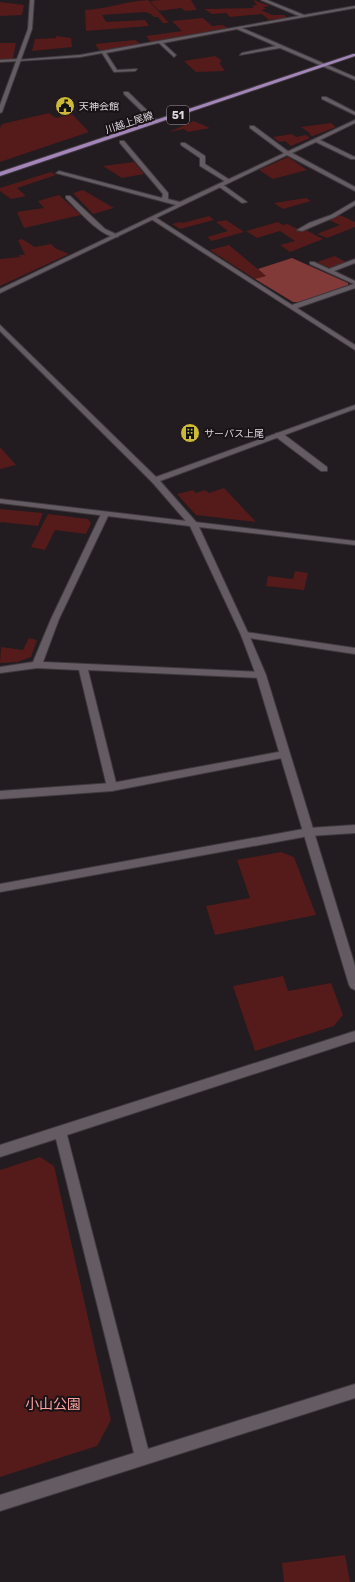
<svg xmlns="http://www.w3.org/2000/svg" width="355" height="1582" font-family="Rubik,'Noto Sans JP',sans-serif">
<rect width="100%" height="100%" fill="#221b20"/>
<g fill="#541b1a">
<path d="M148,0L169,23H163L158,17H154L151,14L145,12L102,15L106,22L145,20L149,26L86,31L85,10C107,9 127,1 148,0Z"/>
<path d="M160,0H191L197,10L185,11L181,8L159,11L150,1Z"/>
<path d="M253,0L270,6L263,7L266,9L261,10L272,15H284L288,18L269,20L262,14L230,17L226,13L212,14L204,9L254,8L252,6L257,5Z"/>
<path d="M0,2L24,5L22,15L0,16Z"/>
<path d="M203,18L212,26L223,25L228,28L151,42L146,36L182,31L172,21Z"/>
<path d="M56,36L71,38L72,47L32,51L35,39L56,38Z"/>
<path d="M135,40L140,44L100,51L95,44Z"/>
<path d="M0,43H16L13,59H0Z"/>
<path d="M215,56L221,60L220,64L225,71L196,72L184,61Z"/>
<path d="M49,113L56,118L72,114L89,132L0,162V128L2,124Z"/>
<path d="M194,121L210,128L188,132L184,129L169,132Z"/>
<path d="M331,123L336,127L313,136L309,135L311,134L301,127Z"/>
<path d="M292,134L296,137L306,135L310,138L291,146L285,141L279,142L273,137Z"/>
<path d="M288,157L307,170L273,179L259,170Z"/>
<path d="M134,162L144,174L122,178L103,166Z"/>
<path d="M51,172L56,175L17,188L26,196L11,199L0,191V188Z"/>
<path d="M83,190L114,208L93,214L73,193Z"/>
<path d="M59,195L81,215L24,228L17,212L44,208L38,201Z"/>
<path d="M306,198L311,201L283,209L274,203Z"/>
<path d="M340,215L355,222V227L327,238L317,234L340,225L329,220Z"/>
<path d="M209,216L214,220L180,229L172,224L180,222L183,223Z"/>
<path d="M226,220L244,232L212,241L207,237L228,231L216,222Z"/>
<path d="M278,222L283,225L287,224L302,231L306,230L323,239L290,252L280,245L295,241L280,231L257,238L246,231Z"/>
<path d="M22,239L35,247L51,244L55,248L69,254L0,286V259L20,257L19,255H25L18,240Z"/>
<path d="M229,245L266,276L255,279L210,250Z"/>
<path d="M335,256L346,262L329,268L317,262Z"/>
<path d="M0,447L16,465L0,469Z"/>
<path d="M224,488L256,522L196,515L177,494L193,490L196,493L205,490L209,493Z"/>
<path d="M0,509L43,513L38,526L1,522L0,523Z"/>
<path d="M48,514L88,519L91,523L86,534L55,530L45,550L31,547Z"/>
<path d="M295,571L308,573L304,590L266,586L268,576L293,579Z"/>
<path d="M29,638L37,640L31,657L17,662L0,663L1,647L23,650Z"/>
<path d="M281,852L294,857L316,915L215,935L206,906L250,898L237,860Z"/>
<path d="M283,976L288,991L331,983L343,1015L334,1026L255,1051L233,986Z"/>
<path d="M40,1157L54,1166L111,1420L97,1446L0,1477V1170Z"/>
<path d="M345,1555L350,1582H284L282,1563Z"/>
</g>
<path fill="#813a37" d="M292,258L348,283V285L300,302H293L255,279L266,276L258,269Z"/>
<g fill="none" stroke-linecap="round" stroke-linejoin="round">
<defs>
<g id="service">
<path d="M261,0H267L304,15L355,6V8L242,28L355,77V80L280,48L240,55L242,53L276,46L237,29L163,43L176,55L174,57L159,43L106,53L117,70L137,69L135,71L114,72L102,53L80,57L18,61L16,60L80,55L299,16Z"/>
<path d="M124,92H128L158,121V123H154L124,94Z"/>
<path d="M322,97H326L355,112V115L322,99Z"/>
<path d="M250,126H254L289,152V154H285L250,128Z"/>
<path d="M181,143H185L205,156V164L230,180V182H226L200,166V158L181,145Z"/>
<path d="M218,184H222L247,202L242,203L218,186Z"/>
<path d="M66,196H70L105,229L118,235V237C102,239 77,209 66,198Z"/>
<path d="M355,201V205L335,217L302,231L297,230L309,223L331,215Z"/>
<path d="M151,217H155L292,305L354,284L310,264V262H314L329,269L355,259V263L334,271L355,281V288L297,308L355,345V350L151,219Z"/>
<path d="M276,433H282L327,467V471H321L276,437Z"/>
<path d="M102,512H105L109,514L59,619L43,662L261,672L266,675L261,678L88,670L117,787L112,791L107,787L79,670L37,668L0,673V667L33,662L51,619Z"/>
</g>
<g id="minor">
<path d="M20,59L18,61L0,62V60Z"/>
<path d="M355,120V123L320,140L355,157V159H351L316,142L292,153L355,187V191L287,155L0,293V289L176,205L56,173L59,171L162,198L163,194L120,143V141H124L168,193V199L180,202Z"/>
<path d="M0,325L156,477L355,405V409L160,481L197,523L198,525L194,527H191L152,482L0,331Z"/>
<path d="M245,632L355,648V654L242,637L241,635Z"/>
<path d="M284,751L289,755L287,757L112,791L0,799V791L112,783Z"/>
<path d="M355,825V833L309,836L0,892V884L309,828Z"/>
<path d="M355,1031V1041L67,1135L148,1449L355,1384V1398L0,1511V1495L134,1453L56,1139L0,1157V1145Z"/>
</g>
<g id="tertiary">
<path d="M30,0H34L32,29L2,112L0,113V105L28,29Z"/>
<path d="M0,499L355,541V545L199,527L249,635L266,675L355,966V990L351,988L349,985L256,675L241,635L190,526L0,503Z"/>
</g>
<path id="primary" d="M353,54H355V56L0,176V172Z"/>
</defs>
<use href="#service" stroke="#3e393d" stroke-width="2"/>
<use href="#minor" stroke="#3e393d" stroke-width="2"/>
<use href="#tertiary" stroke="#3e393d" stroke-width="2"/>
<use href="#primary" stroke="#3e393d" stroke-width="2"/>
<use href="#service" fill="#655c63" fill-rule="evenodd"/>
<use href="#minor" fill="#655c63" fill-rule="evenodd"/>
<use href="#tertiary" fill="#655c63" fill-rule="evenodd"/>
<use href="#primary" fill="#a385b9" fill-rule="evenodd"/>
</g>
<defs>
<symbol id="civic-disc" viewBox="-11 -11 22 22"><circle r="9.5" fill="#cdb938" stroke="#191217"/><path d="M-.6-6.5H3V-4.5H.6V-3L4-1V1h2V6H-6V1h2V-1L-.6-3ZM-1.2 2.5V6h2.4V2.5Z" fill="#111"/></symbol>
<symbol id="building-disc" viewBox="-11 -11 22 22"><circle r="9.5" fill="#cdb938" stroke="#191217"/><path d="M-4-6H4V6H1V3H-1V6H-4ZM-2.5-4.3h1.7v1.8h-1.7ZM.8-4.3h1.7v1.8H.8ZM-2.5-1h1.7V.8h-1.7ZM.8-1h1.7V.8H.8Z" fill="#111"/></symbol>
</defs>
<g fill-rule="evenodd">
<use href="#civic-disc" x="54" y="95" width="22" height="22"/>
<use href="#building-disc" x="179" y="422" width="22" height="22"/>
</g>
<g text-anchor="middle" stroke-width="4" stroke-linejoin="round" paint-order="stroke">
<g font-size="10" fill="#ded9dd" stroke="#191217" text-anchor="start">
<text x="79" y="110">天神会館</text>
<text x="204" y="437">サーパス上尾</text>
</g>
<g font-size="10" fill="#ded9dd" stroke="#191217">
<text transform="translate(129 122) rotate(-18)" y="4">川越上尾線</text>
</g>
<rect fill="#191217" stroke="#a39da2" stroke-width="1" x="167" y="106" width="22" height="18" rx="3"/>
<g font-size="11" font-weight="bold" fill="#ded9dd">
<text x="178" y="119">51</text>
</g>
<g font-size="14" fill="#fba49e" stroke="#191217">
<text x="53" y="1409">小山公園</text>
</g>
</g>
</svg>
